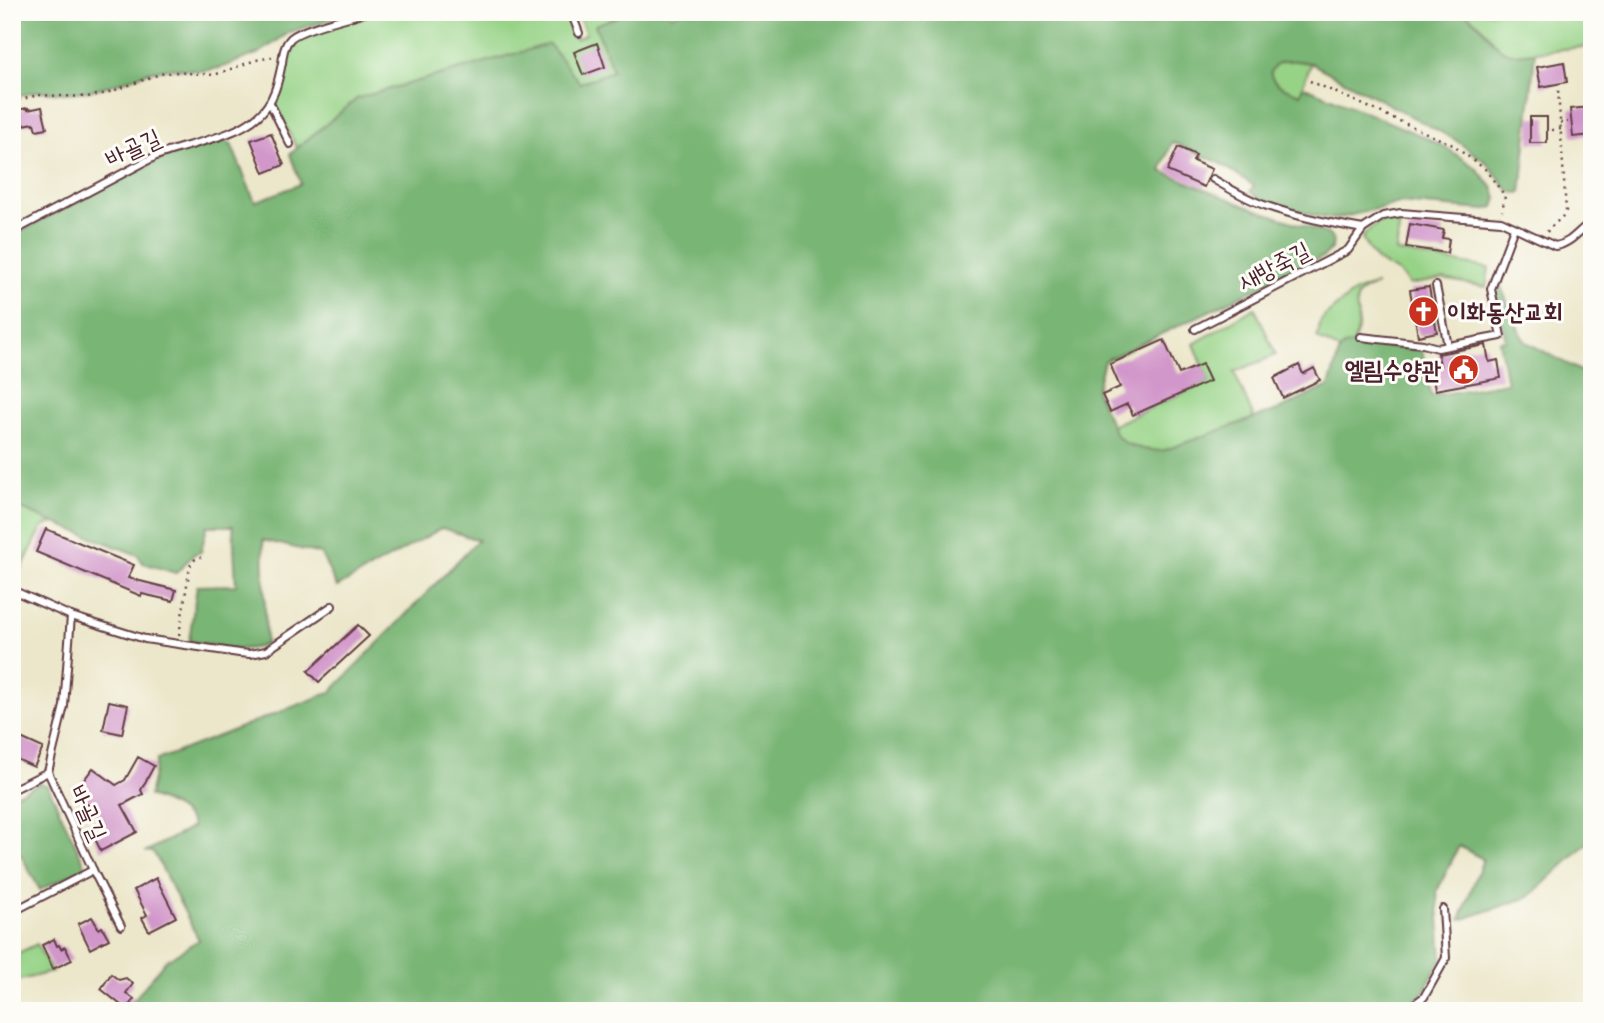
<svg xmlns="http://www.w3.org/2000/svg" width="1604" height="1023" font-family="Mynerve,'Poor Story',sans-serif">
<rect width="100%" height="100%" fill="#fdfcf7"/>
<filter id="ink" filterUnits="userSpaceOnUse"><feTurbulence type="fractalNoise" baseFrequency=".0143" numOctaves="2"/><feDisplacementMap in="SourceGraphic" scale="14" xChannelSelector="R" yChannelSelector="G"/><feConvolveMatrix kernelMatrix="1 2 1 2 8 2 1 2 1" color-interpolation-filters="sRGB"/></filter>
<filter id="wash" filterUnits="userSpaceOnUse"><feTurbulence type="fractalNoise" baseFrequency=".00686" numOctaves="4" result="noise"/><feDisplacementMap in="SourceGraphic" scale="28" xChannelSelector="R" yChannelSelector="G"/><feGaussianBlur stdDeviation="1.57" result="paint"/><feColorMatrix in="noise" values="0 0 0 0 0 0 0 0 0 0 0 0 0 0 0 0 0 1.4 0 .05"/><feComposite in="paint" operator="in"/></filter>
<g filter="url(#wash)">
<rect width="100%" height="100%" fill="#ece7cb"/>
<g fill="#97d387" stroke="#707959" stroke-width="2">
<path d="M376,12H565L576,39L586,34L577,12H629L596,25L613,71L579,84L358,98L297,148L276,106L275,101L282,84L289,47L292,41L299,37Z"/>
<path d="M1464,12H1592V46L1515,54C1496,50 1494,41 1483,28C1477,22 1470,17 1464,12Z"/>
<path d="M1287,60L1311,63L1300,94C1293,91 1284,89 1278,84C1262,72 1274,63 1287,60Z"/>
<path d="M1395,218L1400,221L1396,252L1489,268L1486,287L1443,279L1409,285C1401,270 1391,270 1378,261C1371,256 1367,246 1362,238C1370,226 1381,221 1395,218Z"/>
<path d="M1377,285C1347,294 1359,304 1358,327C1358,333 1355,338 1353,344L1344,346L1340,350L1317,338L1321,321L1325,316C1341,303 1356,287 1377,285Z"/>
<path d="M1255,308L1276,355L1234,372L1254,418L1162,452L1142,449L1125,443L1116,435L1111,426L1209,381L1194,344Z"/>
<path d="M12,505L55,523L46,525L42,528L14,583L12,582Z"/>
<path d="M37,944L52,972L12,982V956Z"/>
</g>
<g fill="#79b574" stroke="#626a50" stroke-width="2">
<path d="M12,12H354L290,32L259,53L220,68L201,71L171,68L148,72L118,83L89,91L64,93L39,91L12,97Z"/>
<path d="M629,12H669L671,16L679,12H1464L1481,27L1497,46L1505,52L1515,54L1535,52L1521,193L1510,192L1487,163L1454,139L1311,63C1304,62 1296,60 1288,61C1272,61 1264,75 1279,85C1285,89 1294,91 1300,94L1303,86L1429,139L1451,151L1476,168L1493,188L1497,198L1494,207L1484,210L1400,203L1336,219L1320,217L1263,200L1250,192L1254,186L1220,163L1172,142L1161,171L1246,206L1328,234L1333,240L1332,248L1323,257L1104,361L1096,391L1116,435L1125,443L1142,449L1162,451L1283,408L1329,386L1340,350L1344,346L1353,344L1422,350L1431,396L1507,383L1499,341L1506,340L1495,293V288L1502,282L1501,287L1521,335L1526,342L1592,377V844L1588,842L1529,897L1460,920L1483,859L1459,846L1437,891L1442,958L1422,995L1400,1011H125L165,961L199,940L154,853L148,851L145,852L193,827C185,808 166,803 149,796L157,760L331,692L478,540L442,528L337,587L321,554L263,540L266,644C243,655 213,645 189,641L197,586L236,585L233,526H207L201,552L194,554L176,573L143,563L138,555L55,523L12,505V236L149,164L183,150L221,139L231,144L255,202L301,184L290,154L358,98L549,44L580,83L613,71L595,25Z"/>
<path d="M40,783L48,786L85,865L80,870L40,890L12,839V796Z"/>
</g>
<g id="blocks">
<g fill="#d297ca">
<path d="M597,43L605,67L583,75L574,52Z"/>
<path d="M1564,62L1567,82L1541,87L1537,67Z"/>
<path d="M42,107L47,128L36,130L34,123L19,126L16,110L28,108V110Z"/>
<path d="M1590,107L1592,135L1573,137L1570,109Z"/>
<rect x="1530" y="117" width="17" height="26"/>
<path d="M271,133L284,165L264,173L251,140Z"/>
<path d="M1178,147L1196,155L1193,161L1212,169L1204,187L1167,171Z"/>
<path d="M1410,224L1444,230L1442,238L1449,239L1447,253L1406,247Z"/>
<path d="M1429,287L1437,332L1418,336L1410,290Z"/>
<path d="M1164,340L1179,374L1202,364L1210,381L1133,415L1127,404L1110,412L1102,395L1120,387L1110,364Z"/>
<path d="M1486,345L1489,362L1498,360L1501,378L1435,390L1431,367L1440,365L1438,354Z"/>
<path d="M1299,365L1303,374L1314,368L1320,380L1283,398L1274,378Z"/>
<path d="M46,529L134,565L128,578L176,590L173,601L142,594L141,596L36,552Z"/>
<path d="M358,625L369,636L319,682L308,671Z"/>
<path d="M109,701L128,705L122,734L103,730Z"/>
<path d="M12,734L43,748L34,767L12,757Z"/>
<path d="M138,757L154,766L141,790L143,794L122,805L137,832L101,851L94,837L106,831L96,811L79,798L86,789L80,785L93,768L116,785L125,780Z"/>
<path d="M156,878L176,917L149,931L142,918L147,915L134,890Z"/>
<path d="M92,917L99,929L102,927L109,939L90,949L78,924Z"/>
<path d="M54,939L57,946L59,945L61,949L65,947L72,960L53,969L42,945Z"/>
<path d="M111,974L119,980L126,978L133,984L126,993L134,999L126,1009L101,989Z"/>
</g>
</g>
</g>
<g filter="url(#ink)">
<use href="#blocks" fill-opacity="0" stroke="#623d43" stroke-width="2"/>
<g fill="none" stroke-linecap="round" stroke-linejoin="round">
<defs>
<g id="service">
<path d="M571,12L579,33"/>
<path d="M270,103L290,144"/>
<path d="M1213,179C1230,189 1248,200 1267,206C1298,217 1330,223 1363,229"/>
<path d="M12,232L154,157C185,144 234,138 258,116C274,102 278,83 282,63C283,54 284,45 291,38C302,28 350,17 367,12"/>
<path d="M1436,286L1448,346"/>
<path d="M1195,329L1348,250L1363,229L1383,216L1401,213L1501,221L1555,246C1571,244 1579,230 1592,221"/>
<path d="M1361,337L1423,344L1438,348L1501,336L1491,289L1514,228"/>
<path d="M12,590L71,616L145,639L239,653L250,654L266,651L332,606"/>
<path d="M71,616L64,706L48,772L93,870L121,926"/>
<path d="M12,790L48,772"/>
<path d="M12,912L93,870"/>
<path d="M1405,1011L1424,997L1446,958L1443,909"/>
</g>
</defs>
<use href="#service" stroke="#623d43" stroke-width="10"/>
<g stroke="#623d43" stroke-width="2.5" stroke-dasharray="2 5" stroke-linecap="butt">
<path d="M1310,81L1451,144L1485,169L1505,196L1502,211"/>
<path d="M12,102L38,95L87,97L107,93L160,74L175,72L214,75L256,60L272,57"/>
<path d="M1560,123L1568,122"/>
<path d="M1552,130L1561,129"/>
<path d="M1547,232C1552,224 1562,220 1566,211L1558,89"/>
<path d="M179,635L190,566L194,560L201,557"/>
</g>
<use href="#service" stroke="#fff" stroke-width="6"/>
</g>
</g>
<defs>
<symbol id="church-disc" viewBox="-11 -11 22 22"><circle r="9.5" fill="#c8321e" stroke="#fdfcf7"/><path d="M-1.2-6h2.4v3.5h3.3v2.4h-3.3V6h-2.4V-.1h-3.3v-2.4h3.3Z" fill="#fff"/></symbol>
<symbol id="civic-disc" viewBox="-11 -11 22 22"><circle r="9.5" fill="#c8321e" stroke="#fdfcf7"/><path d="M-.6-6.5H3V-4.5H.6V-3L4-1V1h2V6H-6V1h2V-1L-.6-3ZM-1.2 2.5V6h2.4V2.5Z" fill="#fff"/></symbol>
</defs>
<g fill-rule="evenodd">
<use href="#church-disc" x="1406" y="294" width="35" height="35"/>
<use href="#civic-disc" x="1446" y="352" width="35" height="35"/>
</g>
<g text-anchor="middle" stroke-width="6" stroke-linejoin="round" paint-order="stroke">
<g font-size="24" fill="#4a1f2b" stroke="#fdfcf7">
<text transform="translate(133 148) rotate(-25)" y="8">바골길</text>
<text transform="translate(1274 266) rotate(-27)" y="8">새방죽길</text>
<text transform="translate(88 813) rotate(66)" y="8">바골길</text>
</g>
<g font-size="24" font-weight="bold" fill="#4a1f2b" stroke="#fdfcf7" text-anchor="start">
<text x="1447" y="320">이화동산교회</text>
<text x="1441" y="378" text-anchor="end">엘림수양관</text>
</g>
</g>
<rect width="1604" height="1023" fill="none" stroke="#fdfcf7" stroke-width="42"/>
</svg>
